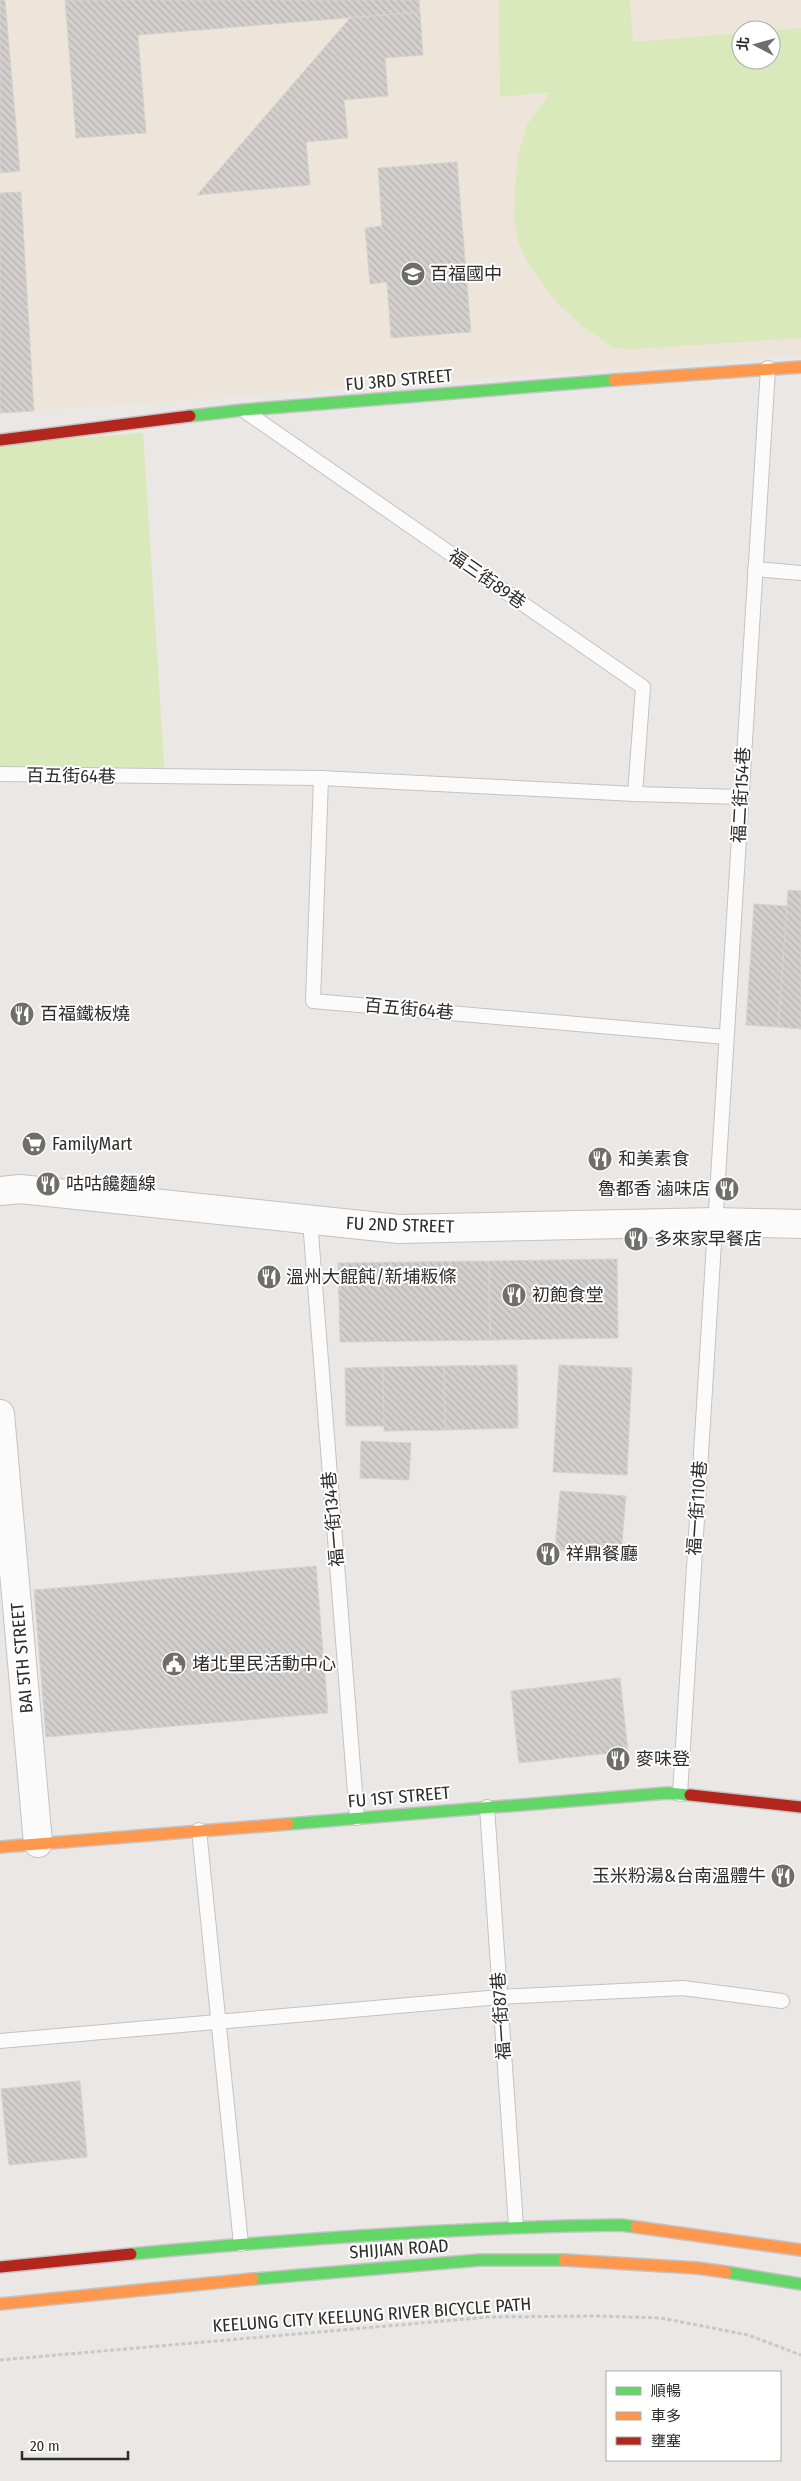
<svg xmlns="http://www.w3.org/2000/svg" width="801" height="2481" font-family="'Fira Sans Condensed','Noto Sans TC',sans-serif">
<defs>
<pattern id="building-back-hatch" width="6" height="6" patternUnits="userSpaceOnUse" patternTransform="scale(1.25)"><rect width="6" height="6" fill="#d2cfcd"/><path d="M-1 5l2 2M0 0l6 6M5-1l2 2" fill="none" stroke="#b5b2b0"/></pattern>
</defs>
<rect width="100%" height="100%" fill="#eae7e4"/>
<path fill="#ede5d9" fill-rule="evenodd" d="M0,0H801V355L34,411L21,192L0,193ZM741,30H771V60H741Z"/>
<g fill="#d9e9bb">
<path d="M499,0H630L633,42L741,33V60H771V31L801,28V338L636,349L614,348L582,326L557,303L528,264L517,238L514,217L517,159L527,125L550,92L500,97Z"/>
<path d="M143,433L165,778L0,774V444Z"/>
</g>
<g fill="url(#building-back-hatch)" stroke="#d5d3d0">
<path d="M0,0H5L20,171L0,173Z"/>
<path d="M65,0H419L420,12L138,35L146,133L76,138Z"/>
<path d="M420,12L423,55L385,58L388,96L344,100L348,138L306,142L310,185L197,195L350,18Z"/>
<path d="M457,162L471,332L391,338L387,282L370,284L365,228L382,226L378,168Z"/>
<path d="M21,192L34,411L0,413V193Z"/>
<path d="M788,890L801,891V1029L778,1027Z"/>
<path d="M754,904L787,906L778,1027L746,1025Z"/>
<path d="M617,1259L618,1338L490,1340L489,1261Z"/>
<path d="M489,1261L490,1340L340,1342L338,1263Z"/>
<path d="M517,1365L518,1428L445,1430L444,1366Z"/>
<path d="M559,1365L632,1368L627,1475L553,1472Z"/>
<path d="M444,1366L445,1430L384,1431L383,1367Z"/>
<path d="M383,1367L384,1426H346L345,1368Z"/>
<path d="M361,1441L411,1443L409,1480L360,1478Z"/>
<path d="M560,1491L626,1496L621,1555L555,1550Z"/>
<path d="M316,1566L328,1713L46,1737L34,1590Z"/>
<path d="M620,1678L628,1751L519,1763L511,1691Z"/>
<path d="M80,2081L87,2157L9,2165L1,2089Z"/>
</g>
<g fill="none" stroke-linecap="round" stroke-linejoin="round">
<defs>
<g id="lane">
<path d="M246,412L643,687L635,794"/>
<path d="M755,569L801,573"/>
<path d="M0,774L321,778L635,794L741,797"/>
<path d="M321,778L313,1001L726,1037"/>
<path d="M310,1221L357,1818"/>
<path d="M680,1794L768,368"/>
<path d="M487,1807L516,2226"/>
<path d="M199,1830L241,2244"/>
<path d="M0,2041L500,1997L683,1988L782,2001"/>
</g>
<g id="street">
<path d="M0,1191L20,1189L399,1229L715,1222L801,1224"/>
<path d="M0,1414L38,1843"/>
</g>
<g id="fast">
<path d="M190,416L243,410L614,380"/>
<path d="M288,1824L667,1793L690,1795"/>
<path d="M131,2254C294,2239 457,2227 621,2225L636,2227"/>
<path d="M726,2272L801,2284"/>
<path d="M253,2279L480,2260H564"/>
</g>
<g id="slow">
<path d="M614,380L801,367"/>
<path d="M0,1847L288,1824"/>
<path d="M636,2227L801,2250"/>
<path d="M564,2260L697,2268L726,2272"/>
<path d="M0,2304L253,2279"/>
</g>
<g id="jam">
<path d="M0,440L190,416"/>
<path d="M690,1795L801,1807"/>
<path d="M0,2267L131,2254"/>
</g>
</defs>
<use href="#lane" stroke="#c4c3c4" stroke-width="16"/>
<use href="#street" stroke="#c4c3c4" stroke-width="30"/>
<use href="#fast" stroke="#c4c3c4" stroke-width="14"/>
<use href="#slow" stroke="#c4c3c4" stroke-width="14"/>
<use href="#jam" stroke="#c4c3c4" stroke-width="14"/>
<path stroke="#c8c8c8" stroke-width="3" stroke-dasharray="4 2.5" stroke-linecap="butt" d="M0,2360L489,2317L595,2316L661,2318L748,2335L801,2355"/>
<use href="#lane" stroke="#fcfbfb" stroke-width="14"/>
<use href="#street" stroke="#fcfbfb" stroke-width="28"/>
<use href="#fast" stroke="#63d668" stroke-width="11"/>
<use href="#slow" stroke="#ff974d" stroke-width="11"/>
<use href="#jam" stroke="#b3261e" stroke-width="11"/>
</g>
<defs>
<symbol id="school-disc" viewBox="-11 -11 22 22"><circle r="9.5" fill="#6f6e6d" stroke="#fff"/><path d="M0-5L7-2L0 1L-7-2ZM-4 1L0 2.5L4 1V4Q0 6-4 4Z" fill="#fff"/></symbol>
<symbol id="restaurant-disc" viewBox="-11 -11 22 22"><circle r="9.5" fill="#6f6e6d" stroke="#fff"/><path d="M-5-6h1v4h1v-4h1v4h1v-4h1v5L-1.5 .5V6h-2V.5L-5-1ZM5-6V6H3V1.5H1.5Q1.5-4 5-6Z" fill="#fff"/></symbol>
<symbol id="supermarket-disc" viewBox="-11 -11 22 22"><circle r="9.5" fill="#6f6e6d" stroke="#fff"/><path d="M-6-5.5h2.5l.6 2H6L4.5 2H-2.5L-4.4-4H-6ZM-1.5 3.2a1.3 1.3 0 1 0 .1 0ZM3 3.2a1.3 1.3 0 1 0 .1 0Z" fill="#fff"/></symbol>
<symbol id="civic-disc" viewBox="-11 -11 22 22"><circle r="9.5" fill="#6f6e6d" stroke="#fff"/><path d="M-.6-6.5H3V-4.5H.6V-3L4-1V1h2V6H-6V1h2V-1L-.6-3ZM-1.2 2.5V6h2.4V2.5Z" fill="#fff"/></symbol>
</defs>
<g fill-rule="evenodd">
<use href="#school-disc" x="399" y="260" width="28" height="28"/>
<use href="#restaurant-disc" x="8" y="1000" width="28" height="28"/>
<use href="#supermarket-disc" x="20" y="1130" width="28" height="28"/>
<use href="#restaurant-disc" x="586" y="1145" width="28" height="28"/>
<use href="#restaurant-disc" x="34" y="1170" width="28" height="28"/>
<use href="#restaurant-disc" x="713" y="1175" width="28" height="28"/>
<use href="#restaurant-disc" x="622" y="1225" width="28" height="28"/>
<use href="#restaurant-disc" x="255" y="1263" width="28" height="28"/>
<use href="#restaurant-disc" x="500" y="1281" width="28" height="28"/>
<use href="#restaurant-disc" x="534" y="1540" width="28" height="28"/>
<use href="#civic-disc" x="160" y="1650" width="28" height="28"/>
<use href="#restaurant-disc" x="604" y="1745" width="28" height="28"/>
<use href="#restaurant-disc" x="769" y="1862" width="28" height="28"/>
</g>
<g text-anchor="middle" stroke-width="4" stroke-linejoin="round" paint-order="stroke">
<g font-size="18" fill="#2d2d2d" stroke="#fff" text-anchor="start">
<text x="430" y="280">百福國中</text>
<text x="40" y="1020">百福鐵板燒</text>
<text x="52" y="1150">FamilyMart</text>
<text x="618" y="1165">和美素食</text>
<text x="66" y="1190">咕咕饞麵線</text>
<text x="710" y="1195" text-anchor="end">魯都香 滷味店</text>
<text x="654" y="1245">多來家早餐店</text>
<text x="286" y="1283">溫州大餛飩/新埔粄條</text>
<text x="532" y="1301">初飽食堂</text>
<text x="566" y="1560">祥鼎餐廳</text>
<text x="192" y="1670">堵北里民活動中心</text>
<text x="636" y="1765">麥味登</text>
<text x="766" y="1882" text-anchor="end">玉米粉湯&amp;台南溫體牛</text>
</g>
<g font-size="18" fill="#2d2d2d" stroke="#fff">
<text transform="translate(399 380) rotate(-5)" y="6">FU 3RD STREET</text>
<text transform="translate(487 579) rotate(35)" y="6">福三街89巷</text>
<text transform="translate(71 776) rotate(1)" y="6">百五街64巷</text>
<text transform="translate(741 795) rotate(-87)" y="6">福二街154巷</text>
<text transform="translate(409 1009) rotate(5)" y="6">百五街64巷</text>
<text transform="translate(400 1225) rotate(2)" y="6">FU 2ND STREET</text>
<text transform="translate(697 1508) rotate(-86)" y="6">福一街110巷</text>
<text transform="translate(333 1519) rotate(-95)" y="6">福一街134巷</text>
<text transform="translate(22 1658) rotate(-95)" y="6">BAI 5TH STREET</text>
<text transform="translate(399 1797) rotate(-5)" y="6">FU 1ST STREET</text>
<text transform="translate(501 2016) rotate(-94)" y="6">福一街87巷</text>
<text transform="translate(399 2249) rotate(-4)" y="6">SHIJIAN ROAD</text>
<text transform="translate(372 2315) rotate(-4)" y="6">KEELUNG CITY KEELUNG RIVER BICYCLE PATH</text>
</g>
</g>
<rect x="606" y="2371" width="175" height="90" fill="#ffffff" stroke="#ababab"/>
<rect x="616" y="2387" width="25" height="8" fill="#63d668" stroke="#ababab"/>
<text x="651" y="2396" font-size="15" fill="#2d2d2d">順暢</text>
<rect x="616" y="2412" width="25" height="8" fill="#ff974d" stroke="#ababab"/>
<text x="651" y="2421" font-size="15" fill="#2d2d2d">車多</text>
<rect x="616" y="2437" width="25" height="8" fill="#b3261e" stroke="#ababab"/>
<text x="651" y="2446" font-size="15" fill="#2d2d2d">壅塞</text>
<g transform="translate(756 45) rotate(276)"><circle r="24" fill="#ffffff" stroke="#ababab"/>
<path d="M0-4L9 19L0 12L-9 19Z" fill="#6f6e6d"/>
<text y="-8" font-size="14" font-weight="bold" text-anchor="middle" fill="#2d2d2d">北</text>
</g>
<path d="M22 2451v8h106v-8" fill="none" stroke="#2d2d2d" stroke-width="2.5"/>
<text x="30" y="2451" font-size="15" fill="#2d2d2d" stroke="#ffffff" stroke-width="4" paint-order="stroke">20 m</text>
</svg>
